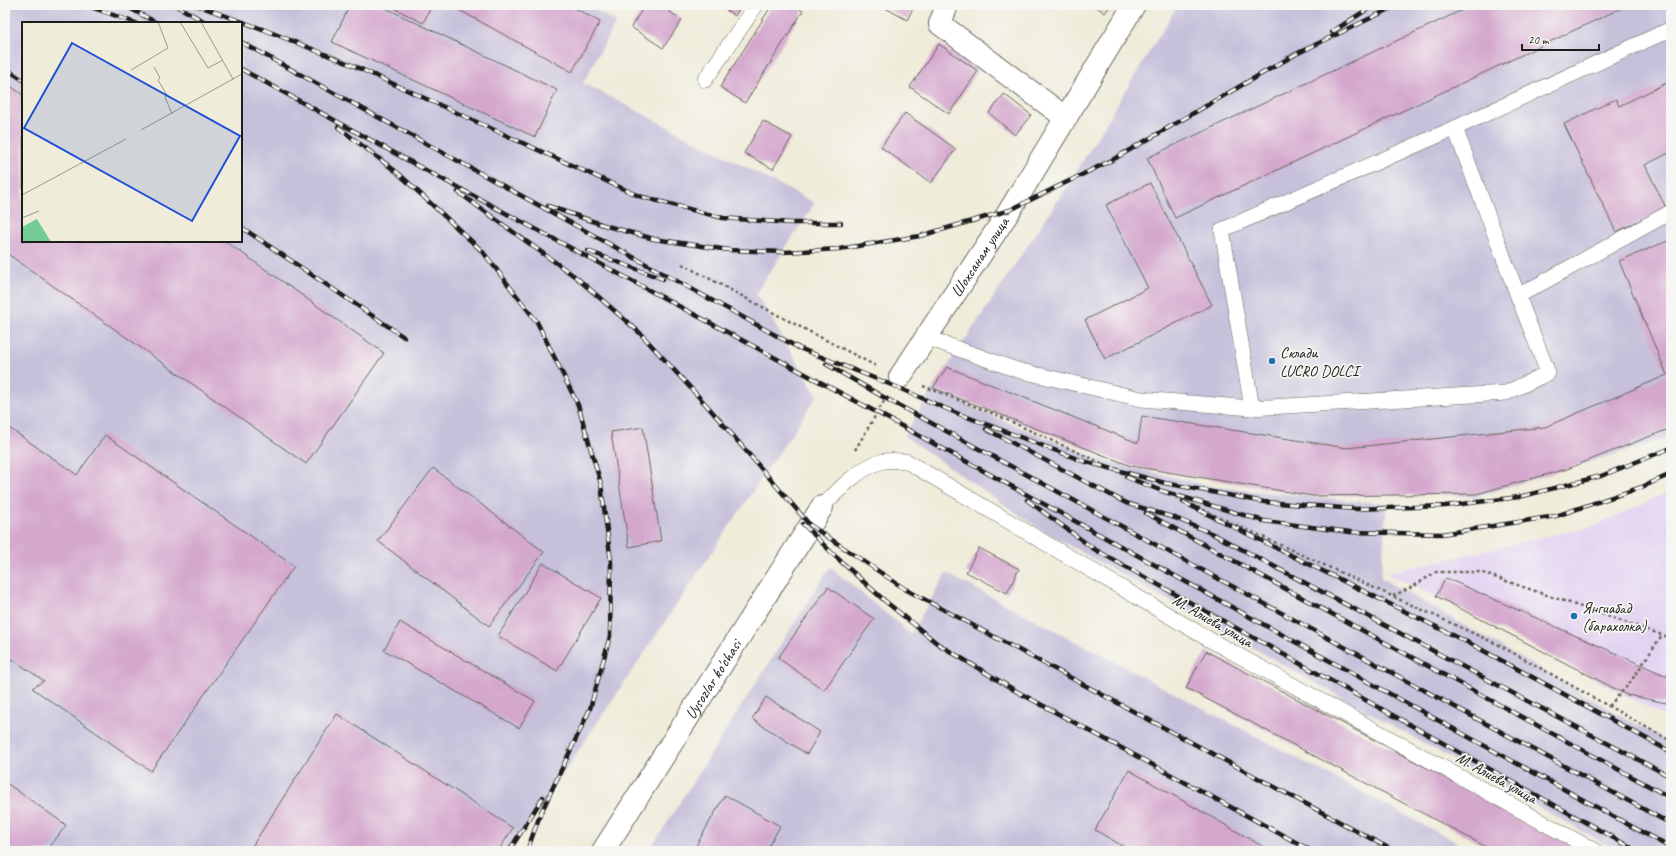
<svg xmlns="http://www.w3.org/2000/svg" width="1676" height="856" font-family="Caveat,sans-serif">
<rect width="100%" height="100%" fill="#f6f6f2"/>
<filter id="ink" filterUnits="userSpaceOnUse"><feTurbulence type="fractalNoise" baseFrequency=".025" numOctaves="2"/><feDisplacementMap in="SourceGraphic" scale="8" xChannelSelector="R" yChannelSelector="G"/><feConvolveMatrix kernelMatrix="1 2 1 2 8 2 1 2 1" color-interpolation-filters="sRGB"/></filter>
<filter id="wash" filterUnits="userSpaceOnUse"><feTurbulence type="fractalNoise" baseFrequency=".012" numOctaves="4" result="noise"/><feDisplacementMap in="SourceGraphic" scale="16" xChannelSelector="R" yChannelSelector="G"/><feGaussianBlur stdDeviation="0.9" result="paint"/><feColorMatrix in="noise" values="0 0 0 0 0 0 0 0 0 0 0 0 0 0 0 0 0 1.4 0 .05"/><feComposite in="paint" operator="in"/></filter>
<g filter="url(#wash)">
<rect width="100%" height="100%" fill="#f0ecda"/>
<path fill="#e3d3f2" d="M1671,491V720L1519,636L1386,573L1594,526Z"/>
<g fill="#c6c0da" fill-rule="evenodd">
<path d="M5,5H587L616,22L583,83L815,203L756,293L817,396L511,851H5ZM23,23H241V241H23Z"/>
<path d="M1178,5H1671V437L1475,497L1191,477L938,390L982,412L1102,460L1214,487L1387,504L1381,578L1671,744V851H1617L1040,529L904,436L933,388L1068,185Z"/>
<path d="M830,567L911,634L946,573L1473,851H649Z"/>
</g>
<g id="blocks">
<g fill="#d4a7cd">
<path d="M350,5H379L557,90L535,137L332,42Z"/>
<path d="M388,5H432L423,23Z"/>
<path d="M450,5H569L600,22L572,72Z"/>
<path d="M645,5H660L682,20L663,48L631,27Z"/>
<path d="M719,5H742L735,16Z"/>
<path d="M772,5H794L803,11L745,103L720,87Z"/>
<path d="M880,5H915L907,20Z"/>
<path d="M1094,5H1111L1105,13Z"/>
<path d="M1473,5H1628L1175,218L1147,158Z"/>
<path d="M939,44L978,71L949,114L910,87Z"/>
<path d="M1671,81V152L1645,165L1666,208L1616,232L1564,124L1616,99L1619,106Z"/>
<path d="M5,82L23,95V241H225L384,353L306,464L5,252Z"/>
<path d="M1004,94L1031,115L1015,135L989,113Z"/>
<path d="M905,113L956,149L931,183L881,147Z"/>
<path d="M763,121L792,137L773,169L744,153Z"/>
<path d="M1150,183L1212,305L1105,359L1085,320L1148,288L1106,205Z"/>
<path d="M1670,240L1671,428L1567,469L1476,494L1313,496L1131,466L933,388L947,367L1138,443L1142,416L1347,448L1545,427L1667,375L1619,261Z"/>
<path d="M5,425L77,475L105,435L294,566L151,771L32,688L44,681L5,654Z"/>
<path d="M643,427L661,541L629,547L611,432Z"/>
<path d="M433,468L544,552L489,626L378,541Z"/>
<path d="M979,548L1019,569L1007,593L966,572Z"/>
<path d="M543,563L601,598L557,671L498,636Z"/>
<path d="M1446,578L1671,678V704L1627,695L1436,596Z"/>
<path d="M828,587L874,619L824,690L778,658Z"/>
<path d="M400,622L535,701L519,728L384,650Z"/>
<path d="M1206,651L1584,851H1494L1186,688Z"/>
<path d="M766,697L820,732L807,754L752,719Z"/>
<path d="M337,714L513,828L498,851H249Z"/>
<path d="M1129,770L1271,851H1131L1095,830Z"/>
<path d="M5,782L66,825L47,851H5Z"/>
<path d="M725,795L780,826L766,851H693Z"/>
</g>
</g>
</g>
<g filter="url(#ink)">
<use href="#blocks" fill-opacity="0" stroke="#66655e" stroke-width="1"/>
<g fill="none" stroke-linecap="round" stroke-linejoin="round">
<defs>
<g id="service">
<path d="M705,80L756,5"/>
<path d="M1518,296L1671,212"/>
<path d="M925,337L1017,370L1141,399L1252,408L1506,393L1548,373L1518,296L1455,128"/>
<path d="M1252,408L1222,230L1455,128L1671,29"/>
<path d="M822,507C837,491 862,465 884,461C891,460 899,461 906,461L1212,641L1595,851"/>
</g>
<g id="minor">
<path d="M947,5L940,24L1066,118"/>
<path id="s1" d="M900,377L1010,210L1134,5"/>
<path id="s2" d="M603,851L822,507"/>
</g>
</defs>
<use href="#service" stroke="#66655e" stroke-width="16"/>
<use href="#minor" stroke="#66655e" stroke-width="24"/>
<g stroke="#66655e" stroke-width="2.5" stroke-dasharray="3 3" stroke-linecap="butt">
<path d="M682,264L787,320L878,367"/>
<path d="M923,386L994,414L1499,645L1671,741"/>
<path d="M855,450L887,396"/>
<path d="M1393,596L1414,586L1436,572H1480L1671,638"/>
<path d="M1609,706L1629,684L1662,635"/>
</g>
<use href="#service" stroke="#fff" stroke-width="15"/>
<use href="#minor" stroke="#fff" stroke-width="22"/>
<defs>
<g id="rail">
<path d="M85,5L136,23"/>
<path d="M124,5L157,23"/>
<path d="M175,5L207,23"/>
<path d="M196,5L265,30L352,65L639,196L723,218L791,223H841"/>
<path d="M1332,32L1374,5"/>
<path d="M241,42L799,348L894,386L954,412L1083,461L1165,483L1264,502L1356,509L1445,506L1519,497L1601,476L1671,448"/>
<path d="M5,68L23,80"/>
<path d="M241,69L431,173L876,412L1671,848"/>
<path d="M338,127L398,173L483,252L537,322L578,405L601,484L611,562L610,636L590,709L540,815L527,851"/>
<path d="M458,192L577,278L640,333L709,408L810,525L905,589L1394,851"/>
<path d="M548,206L607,226L654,239L729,250L784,252L839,249L920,236L1010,210L1114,159L1296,54L1398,5"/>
<path d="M241,227L404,337"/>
<path d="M588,251L663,279"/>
<path d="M826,364L885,398L1671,824"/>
<path d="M986,429L1126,503L1175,518L1213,534L1671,777"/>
<path d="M1126,477L1162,491L1264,521L1350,532L1442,534L1556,516L1642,487L1671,474"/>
<path d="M1027,500L1094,549L1637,851"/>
<path d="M1183,502L1471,644L1671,752"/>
<path d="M1146,513L1671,798"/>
<path d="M803,524L836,557L885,601L938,644L1016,691L1312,851"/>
<path d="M509,851L543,797"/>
</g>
</defs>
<use href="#rail" stroke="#1c1c1c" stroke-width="4.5"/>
<use href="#rail" stroke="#f6f6f2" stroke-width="3" stroke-dasharray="9" stroke-linecap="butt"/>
</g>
</g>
<g fill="#1f6fb2" stroke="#f6f6f2" stroke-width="1.5">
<circle cx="1272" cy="361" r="4"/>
<circle cx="1574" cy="616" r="4"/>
</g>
<g text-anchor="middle" stroke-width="3.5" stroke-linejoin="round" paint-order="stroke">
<g font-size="16" fill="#1c1c1c" stroke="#f6f6f2">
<text dy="6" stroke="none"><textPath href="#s1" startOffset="144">Шохсанам улица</textPath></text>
<text transform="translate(1213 620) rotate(30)" y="6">М. Алиева улица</text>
<text dy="6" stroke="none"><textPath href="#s2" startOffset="204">Uysozlar ko'chasi</textPath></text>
<text transform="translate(1497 777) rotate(29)" y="6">М. Алиева улица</text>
</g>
<g font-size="16" fill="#1c1c1c" stroke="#f6f6f2" text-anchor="start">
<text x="1280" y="358">Склади<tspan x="1280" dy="18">LUCRO DOLCI</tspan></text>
<text x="1582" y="613">Янгиабад<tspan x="1582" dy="18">(барахолка)</tspan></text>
</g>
</g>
<g transform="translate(22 22)">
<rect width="220" height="220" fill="#f0ecda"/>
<path d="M15,197L29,220H0V205Z" fill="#72cc93"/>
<path fill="none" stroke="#9b998e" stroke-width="1" d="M158,0L186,46L201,38M179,0L211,57M132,45L138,56L136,58L145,73L143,75L150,92M109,48L146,26L136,0M119,108L220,52M0,173L104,117M0,196L17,189"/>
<path fill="#1d4ed8" fill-opacity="0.15" stroke="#1d4ed8" stroke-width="2" d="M50,21L218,114L170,199L2,106Z"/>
<rect width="220" height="220" fill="none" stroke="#1c1c1c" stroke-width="2"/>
</g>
<rect width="1676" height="856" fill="none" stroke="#f6f6f2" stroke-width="20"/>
<path d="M1522 44v6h77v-6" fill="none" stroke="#1c1c1c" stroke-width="2"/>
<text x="1528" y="44" font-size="12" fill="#1c1c1c" stroke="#f6f6f2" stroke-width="3" paint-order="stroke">20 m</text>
</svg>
